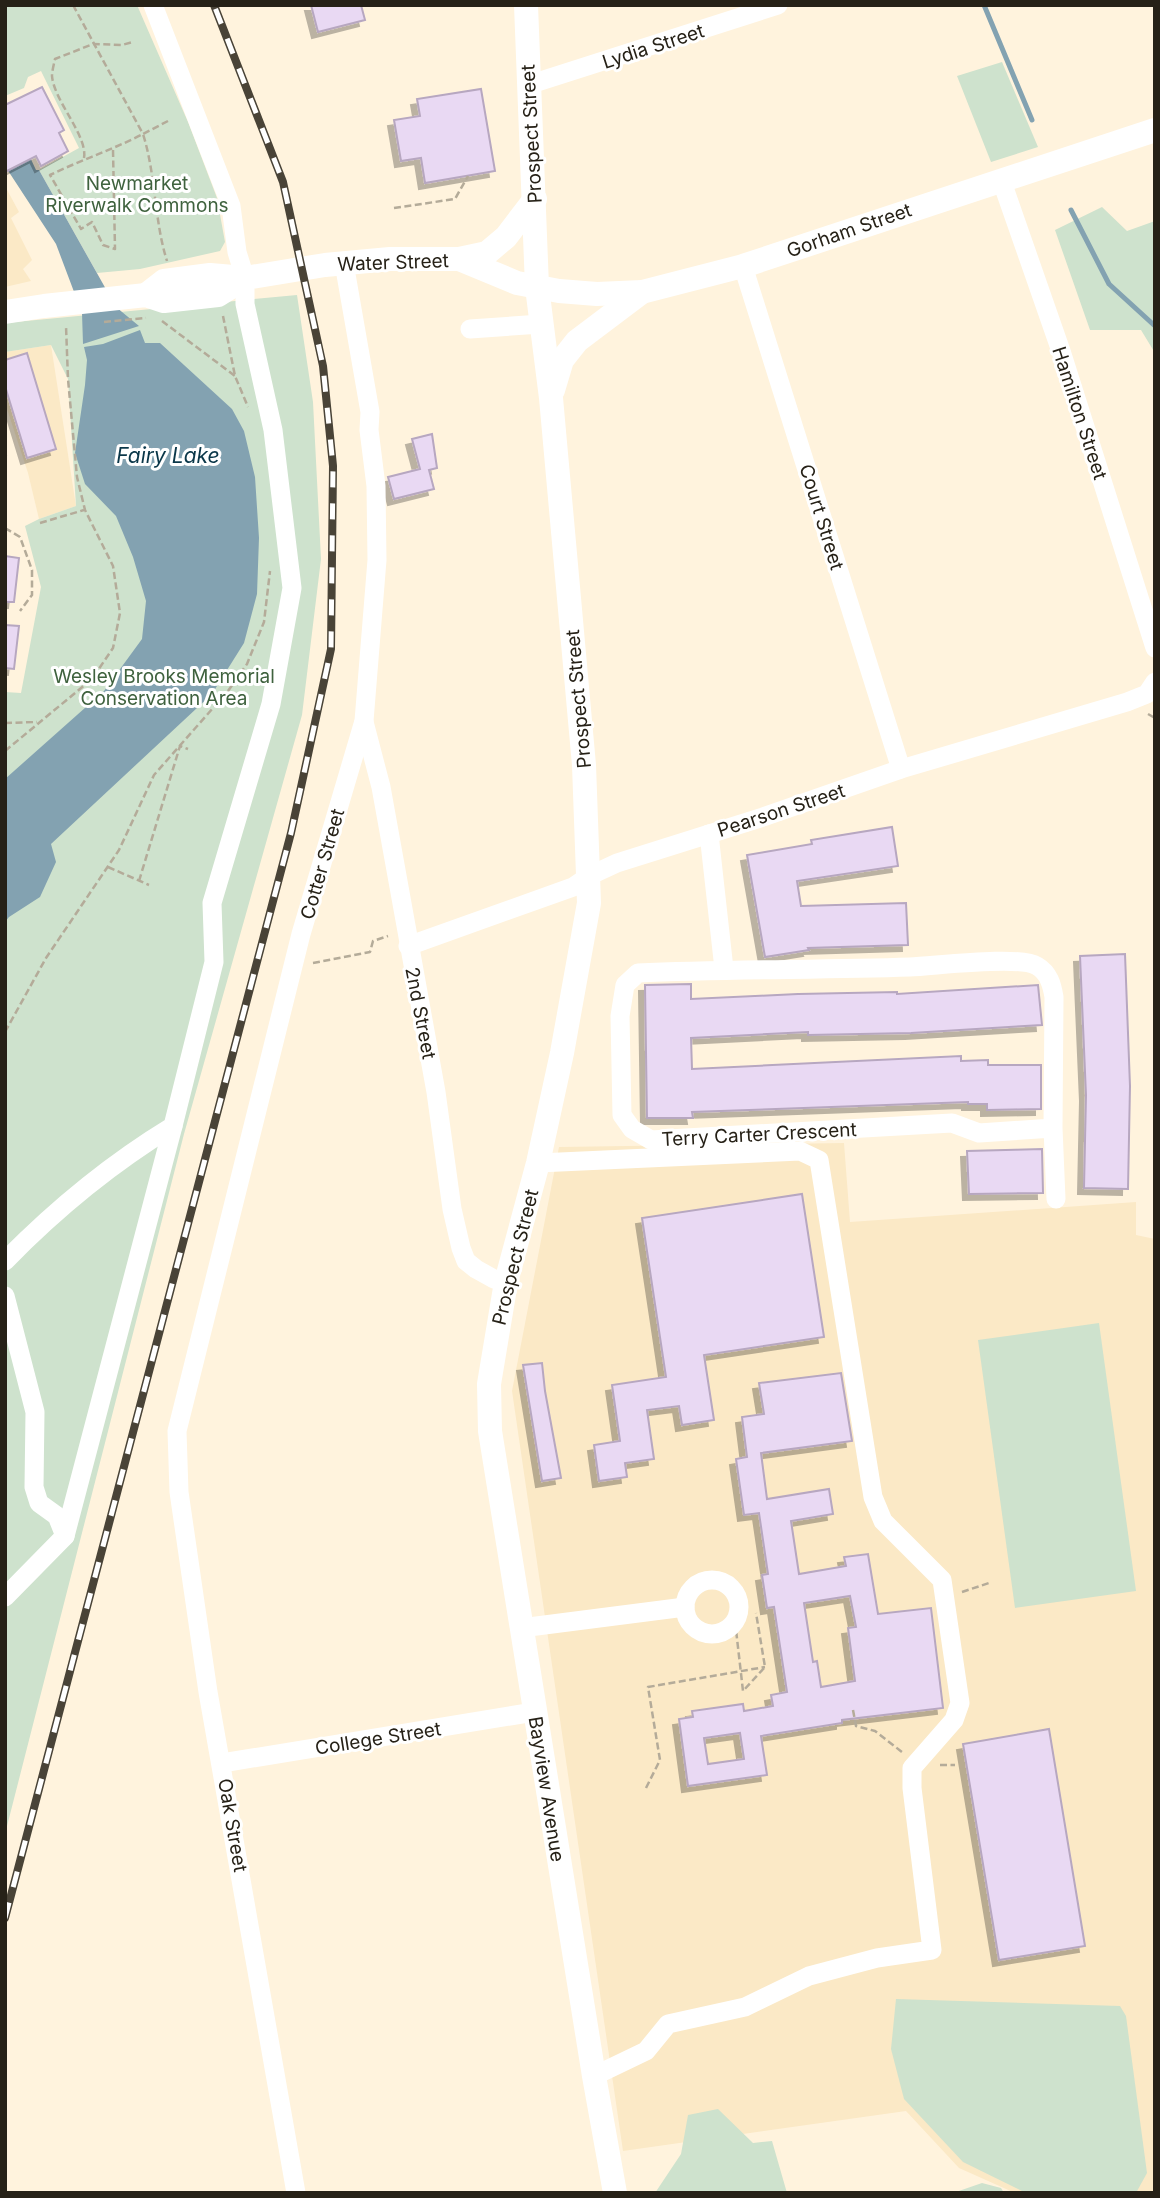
<svg xmlns="http://www.w3.org/2000/svg" width="1160" height="2198" font-family="Inter,sans-serif">
<defs>
<filter id="shadow"><feDropShadow dx="-6" dy="6" stdDeviation="0" flood-color="#0004"/></filter>
</defs>
<rect width="100%" height="100%" fill="#fff3dd"/>
<g fill="#fbe9c6">
<path d="M5,186L19,212L11,218L32,260L23,269L31,281L5,287Z"/>
<path d="M51,345L76,506L39,519L28,473L5,403V352Z"/>
<path d="M844,1143L850,1222L1136,1202V1235L1155,1239V2193H1015L959,2168L906,2111L623,2151L512,1391L559,1147Z"/>
</g>
<g fill="#cee2cd">
<path d="M5,5H137L188,122L217,198L225,242L220,251L140,269L97,273L39,170L79,148L41,71L28,77L24,88L5,96Z"/>
<path d="M1002,62L1038,147L991,162L957,76Z"/>
<path d="M1102,207L1127,231L1155,221V353L1141,330H1090L1055,230Z"/>
<path d="M297,295L313,402L321,559L302,715L184,1134L5,1834V692L21,693L41,587L25,526L39,519L76,506L68,379L51,345L5,352V323Z"/>
<path d="M1099,1323L1136,1591L1015,1608L978,1340Z"/>
<path d="M896,1999L1120,2006L1126,2016L1147,2173L1136,2193H1026L963,2162L904,2099L891,2049Z"/>
<path d="M718,2109L753,2143L772,2141L787,2193H655L681,2154L688,2115Z"/>
<path d="M982,2183L1001,2188L1004,2193H953Z"/>
</g>
<g fill="#83a2b1">
<path d="M5,104L36,170H39L116,307L139,326L83,344L82,313L56,244L5,166Z"/>
<path d="M140,330L145,343H160L232,409L244,431L255,477L259,538L257,594L244,643L212,694L51,844L56,862L40,897L9,917L5,922V779L104,691L142,639L146,601L133,557L116,516L85,484L75,453L85,385L87,360L84,347L103,344Z"/>
</g>
<g fill="none" stroke-linecap="round" stroke-linejoin="round">
<g stroke="#83a2b1" stroke-width="5">
<path d="M984,5L1032,120"/>
<path d="M1071,210L1109,284L1155,326"/>
</g>
</g>
<g fill="#e9d9f3" stroke="#b7a7c0" stroke-width="2" fill-rule="evenodd" filter="url(#shadow)">
<path d="M311,5H361L365,20L318,32Z"/>
<path d="M42,87L64,130L59,133L68,151L41,166L36,156L5,172V105Z"/>
<path d="M481,89L495,171L425,183L421,158L401,161L394,120L420,116L417,99Z"/>
<path d="M27,353L56,449L27,458L5,386V360Z"/>
<path d="M432,434L437,468L429,470L434,489L394,499L388,477L420,469L412,439Z"/>
<path d="M5,556L19,558L14,602H5Z"/>
<path d="M5,625L19,626L14,669L5,668Z"/>
<path d="M892,827L898,866L797,881L801,906L906,903L908,945L808,948L809,950L765,957L747,855L812,844L811,840Z"/>
<path d="M1125,954L1130,1086L1128,1189L1084,1188L1086,1095L1080,956Z"/>
<path d="M691,984V999L798,994L897,992V994L1038,985L1042,1025L911,1033L808,1035V1032L691,1038L692,1069L961,1056V1061L988,1060V1065H1041V1109L987,1110V1104H968V1102L692,1112L693,1118H647L645,985Z"/>
<path d="M1042,1149L1043,1193L969,1194L967,1151Z"/>
<path d="M802,1194L824,1337L704,1355L714,1420L682,1425L679,1406L647,1410L654,1459L625,1463L627,1477L599,1481L594,1445L620,1441L612,1385L666,1377L642,1218Z"/>
<path d="M542,1363L545,1391L561,1478L542,1481L523,1365Z"/>
<path d="M841,1373L852,1441L761,1453L767,1499L829,1489L833,1514L791,1521L799,1574L846,1566L844,1557L868,1554L878,1614L931,1608L943,1708L842,1720V1723L761,1736L767,1775L688,1786L679,1719L693,1717L692,1711L743,1704L744,1711L773,1706L771,1695L787,1692L774,1607L767,1608L762,1575L768,1574L759,1513L744,1515L736,1459L747,1457L742,1417L764,1414L759,1383ZM850,1596L856,1627L848,1628L855,1681L821,1687L817,1661L813,1662L804,1603ZM740,1733L744,1759L708,1764L704,1738Z"/>
<path d="M1049,1729L1085,1946L999,1960L963,1744Z"/>
</g>
<g fill="none" stroke-linecap="round" stroke-linejoin="round">
<g stroke="#b4ab99" stroke-width="2.5" stroke-dasharray="7 3.5" stroke-linecap="butt">
<path d="M73,5L143,134L168,121"/>
<path d="M113,150L115,249L103,245L92,222L81,229L50,175C81,160 112,150 143,134C156,175 154,220 167,261"/>
<path d="M84,158C88,136 54,101 52,76C52,71 54,64 55,59L93,44L122,45L133,42"/>
<path d="M394,208L455,199L468,176"/>
<path d="M223,316L235,376L248,407"/>
<path d="M162,321L235,376"/>
<path d="M104,322L146,318"/>
<path d="M5,459L6,455"/>
<path d="M40,523L84,510"/>
<path d="M5,528L20,537L32,570V595L20,611"/>
<path d="M1148,714L1155,718"/>
<path d="M5,723L37,722"/>
<path d="M5,751L92,679L113,648L120,613L113,566L85,510L77,477L68,379L66,326"/>
<path d="M108,867L149,885"/>
<path d="M139,881L180,746L188,749"/>
<path d="M313,963L370,952L373,941L388,936"/>
<path d="M5,1032L46,958L119,850L154,775L228,691L247,664L264,622L270,571"/>
<path d="M962,1592L989,1583"/>
<path d="M735,1621L743,1691L765,1667L756,1613"/>
<path d="M853,1710L856,1726L875,1731L902,1752"/>
<path d="M940,1765H955"/>
<path d="M646,1788L660,1760L648,1687L765,1667"/>
</g>
<g stroke="#fff" stroke-width="19">
<path d="M528,85L778,5"/>
<path d="M1001,179L1062,354L1155,648"/>
<path d="M743,266L901,769"/>
<path d="M470,329L541,324"/>
<path d="M364,722L381,787L436,1092L452,1209L461,1248L466,1261L476,1269L494,1279L506,1282"/>
<path d="M709,834L724,969"/>
<path d="M408,946L573,887L589,876L617,863L763,817L901,769L1127,702L1147,694L1155,682"/>
<path d="M1053,1128L979,1133L952,1123L651,1140L632,1129L622,1115L620,1016L625,985L638,973C729,969 819,970 910,967C936,966 1019,955 1037,966C1049,973 1052,985 1054,997L1053,1128L1056,1199"/>
<path d="M538,1163L800,1151L819,1160L873,1497L883,1521L942,1580L960,1703L954,1720L912,1768V1788L932,1950L877,1958L809,1976L745,2007L668,2024L646,2051L594,2076"/>
<path d="M5,1261C55,1210 112,1163 173,1126L214,962L212,903L271,704L292,588L273,430L245,304V278L237,252L231,206L153,5"/>
<path d="M5,1296L35,1412L34,1487L39,1503L57,1516L65,1536L5,1597"/>
<path d="M65,1536L173,1126"/>
<circle cx="712" cy="1607" r="27"/>
<path d="M521,1628L685,1607"/>
<path d="M222,1763L534,1712"/>
<path d="M296,2193L208,1692L179,1492L177,1431L301,934L364,721L377,560L376,486L369,430L370,412L344,263"/>
</g>
<g stroke="#fff" stroke-width="24">
<path d="M526,5L537,287L551,398L584,765L589,903L562,1053L538,1163L506,1282L489,1384L490,1431L594,2076L615,2193"/>
<path d="M459,259L487,253L506,237L535,199"/>
<path d="M146,295L164,281L210,275L245,278L325,265L390,259H459L517,283L559,291L597,294L642,292L743,266L1155,130"/>
<path d="M5,312L44,306L146,295L164,301L218,295L245,278"/>
<path d="M553,390L562,360L577,341L642,292"/>
</g>
<defs>
<path id="rail" d="M5,1918L291,833L331,649L333,466L323,366L283,182L214,5"/>
</defs>
<use href="#rail" stroke="#494337" stroke-width="8"/>
<use href="#rail" stroke="#fff" stroke-width="5" stroke-dasharray="16" stroke-linecap="butt"/>
</g>
<g text-anchor="middle" stroke-width="6" stroke-linejoin="round" paint-order="stroke">
<g font-size="19" fill="#262117" stroke="#fff">
<text transform="translate(653 46) rotate(-18)" y="7">Lydia Street</text>
<text transform="translate(531 134) rotate(-93)" y="7">Prospect Street</text>
<text transform="translate(849 230) rotate(-19)" y="7">Gorham Street</text>
<text transform="translate(393 262) rotate(-2)" y="7">Water Street</text>
<text transform="translate(1080 413) rotate(72)" y="7">Hamilton Street</text>
<text transform="translate(822 517) rotate(73)" y="7">Court Street</text>
<text transform="translate(578 699) rotate(-95)" y="7">Prospect Street</text>
<text transform="translate(781 810) rotate(-18)" y="7">Pearson Street</text>
<text transform="translate(322 864) rotate(-74)" y="7">Cotter Street</text>
<text transform="translate(421 1013) rotate(79)" y="7">2nd Street</text>
<text transform="translate(759 1134) rotate(-3)" y="7">Terry Carter Crescent</text>
<text transform="translate(515 1257) rotate(-76)" y="7">Prospect Street</text>
<text transform="translate(378 1738) rotate(-9)" y="7">College Street</text>
<text transform="translate(547 1789) rotate(81)" y="7">Bayview Avenue</text>
<text transform="translate(233 1825) rotate(80)" y="7">Oak Street</text>
</g>
<g font-size="19" fill="#3f623e" stroke="#fff">
<text x="137" y="190">Newmarket<tspan x="137" dy="22">Riverwalk Commons</tspan></text>
<text x="164" y="683">Wesley Brooks Memorial<tspan x="164" dy="22">Conservation Area</tspan></text>
</g>
<g font-size="21" font-style="italic" fill="#0a3749" stroke="#fff">
<text x="168" y="463">Fairy Lake</text>
</g>
</g>
<rect width="1160" height="2198" fill="none" stroke="#262117" stroke-width="14"/>
</svg>
